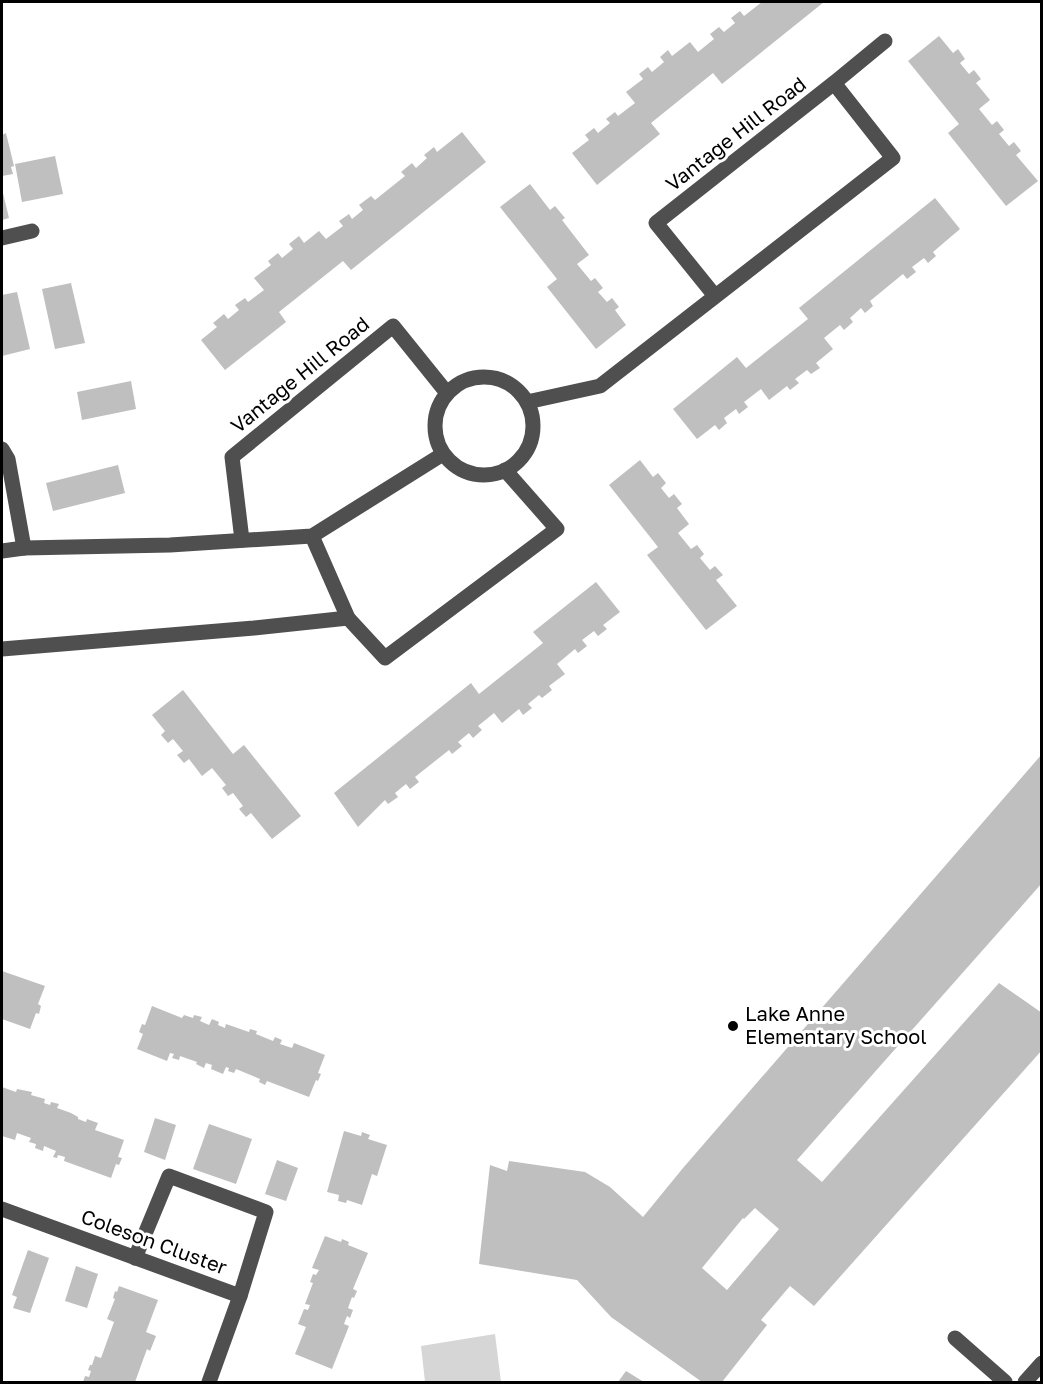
<svg xmlns="http://www.w3.org/2000/svg" width="1043" height="1384" font-family="'Golos Text',sans-serif">
<rect width="100%" height="100%" fill="#fff"/>
<path fill="#d6d6d6" d="M495,1334L501,1382H425L421,1346Z"/>
<g fill="#bfbfbf" fill-rule="evenodd">
<path d="M762,2H824L722,84L713,73L651,123L660,134L597,185L572,153L589,140L585,135L594,128L598,133L610,123L606,119L615,112L618,116L635,103L626,92L643,79L639,74L648,67L652,72L664,62L660,57L668,50L672,56L690,42L698,52L714,39L710,34L719,27L724,32L735,23L731,18L740,11L744,16Z"/>
<path d="M939,36L953,53L958,49L965,59L960,63L969,74L974,70L981,79L976,83L990,100L979,109L992,125L997,121L1004,130L999,134L1009,146L1014,142L1021,151L1016,155L1038,181L1006,206L948,133L959,124L908,61Z"/>
<path d="M462,132L486,162L351,270L343,261L279,312L286,322L225,370L201,340L217,327L213,323L224,314L228,319L239,310L235,305L245,298L248,302L264,290L254,278L271,265L268,261L278,253L282,258L293,249L289,244L299,236L304,243L319,231L326,239L343,226L339,221L349,214L352,219L363,210L359,205L371,196L375,200L405,176L401,172L412,163L416,168L427,158L424,155L434,147L437,152Z"/>
<path d="M6,133L14,166L11,167L13,174L2,176V135Z"/>
<path d="M55,156L63,194L22,202L15,164Z"/>
<path d="M530,184L550,210L555,206L565,218L562,220L589,255L577,264L591,281L595,278L603,288L598,292L607,302L612,298L619,307L615,310L626,325L596,349L547,287L557,279L500,207Z"/>
<path d="M2,189L9,218L2,220Z"/>
<path d="M935,198L960,229L933,252L936,256L928,263L924,258L912,267L916,272L907,279L903,274L870,301L873,306L865,313L861,308L850,318L853,322L844,330L840,325L824,338L833,349L816,363L820,368L811,374L807,370L795,379L799,383L790,390L787,386L769,400L761,389L744,402L748,407L739,414L736,409L724,418L727,423L719,430L715,425L697,439L673,409L737,357L746,368L808,319L799,308Z"/>
<path d="M71,283L85,343L55,349L42,289Z"/>
<path d="M17,292L30,349L2,356V295Z"/>
<path d="M131,381L136,409L82,420L77,392Z"/>
<path d="M640,460L653,477L658,473L666,483L661,488L669,498L674,494L682,504L677,508L689,524L678,533L691,549L697,545L704,554L700,558L710,570L715,566L723,575L716,580L737,606L706,630L647,555L658,547L609,485Z"/>
<path d="M118,465L125,493L53,511L46,483Z"/>
<path d="M596,582L620,612L603,625L607,629L598,636L594,631L582,640L587,646L578,653L575,649L557,664L565,674L549,686L552,690L542,698L539,695L528,704L532,708L523,715L519,709L502,723L494,713L478,726L482,730L473,738L469,733L458,742L462,746L452,754L449,750L415,777L419,782L410,789L406,784L395,793L398,797L388,804L385,800L358,827L334,793L471,683L479,694L543,643L533,632Z"/>
<path d="M183,690L233,754L244,745L301,816L272,839L251,813L246,817L239,809L243,806L233,793L228,796L222,788L226,785L212,768L202,776L189,759L184,763L177,755L183,751L173,739L168,743L161,735L165,731L152,715Z"/>
<path d="M1042,754V883L797,1160L822,1182L999,983L1042,1013V1050L814,1306L790,1286L761,1320L767,1325L722,1382H702L611,1317L577,1280L479,1264L490,1165L507,1171L509,1161L585,1172L610,1187L643,1217L683,1168ZM755,1208L779,1229L727,1290L702,1268L743,1218L744,1219Z"/>
<path d="M2,971L45,986L38,1004L41,1006L39,1014L36,1013L30,1029L2,1019Z"/>
<path d="M152,1006L182,1018L184,1015L193,1018L194,1015L202,1017L200,1021L209,1025L212,1019L219,1022L218,1025L225,1028L226,1024L249,1032L250,1029L257,1031L256,1034L273,1041L275,1037L282,1040L280,1044L292,1048L294,1043L325,1055L318,1073L321,1074L318,1081L316,1080L309,1097L267,1081L265,1085L259,1082L260,1079L236,1069L234,1073L228,1071L229,1068L226,1067L223,1074L211,1069L212,1065L206,1063L204,1068L196,1064L197,1062L180,1056L179,1060L172,1058L174,1054L170,1053L167,1061L137,1049L143,1034L139,1032L142,1024L145,1025Z"/>
<path d="M2,1087L16,1092L17,1089L32,1092L31,1095L45,1099L44,1103L50,1105L51,1102L59,1104L57,1108L71,1113L78,1117V1119L86,1122L87,1119L98,1123L95,1130L124,1140L118,1157L122,1158L119,1165L116,1164L111,1178L64,1161L65,1157L58,1155L57,1158L53,1157L56,1151L44,1146L43,1151L35,1148L36,1144L29,1142L31,1138L17,1133L15,1140L2,1136Z"/>
<path d="M155,1118L176,1125L165,1160L144,1152Z"/>
<path d="M209,1124L252,1139L236,1184L193,1169Z"/>
<path d="M344,1131L361,1136L362,1132L370,1135L368,1139L387,1145L377,1176L372,1174L362,1205L347,1200L346,1203L338,1201L339,1195L327,1192Z"/>
<path d="M277,1160L298,1168L286,1201L265,1194Z"/>
<path d="M325,1236L341,1242L342,1239L349,1242L348,1245L368,1253L353,1289L357,1291L354,1298L352,1297L348,1308L353,1310L350,1318L347,1316L344,1324L349,1326L332,1369L295,1354L306,1327L298,1324L304,1309L308,1310L310,1305L305,1304L313,1283L310,1282L313,1274L316,1275L319,1270L312,1268Z"/>
<path d="M28,1250L49,1258L30,1313L13,1308L17,1297L12,1295Z"/>
<path d="M76,1266L98,1274L87,1308L65,1301Z"/>
<path d="M119,1286L158,1300L146,1332L156,1336L150,1351L147,1349L135,1382H83L85,1376L89,1377L91,1371L88,1370L90,1365H92L95,1356L101,1358L114,1322L107,1319L115,1299L113,1298L115,1291L117,1292Z"/>
<path d="M626,1371L644,1382H618Z"/>
</g>
<g fill="none" stroke-linecap="round" stroke-linejoin="round">
<g stroke="#4f4f4f" stroke-width="15">
<path d="M834,83L885,41"/>
<path d="M2,238L32,231"/>
<circle cx="484" cy="426" r="49"/>
<path d="M527,402L600,386L893,158L834,83L656,223L715,296"/>
<path d="M2,449L8,459L24,548"/>
<path d="M312,536L348,618L385,658L557,529L505,470"/>
<path d="M242,540L232,457L393,326L447,393"/>
<path d="M2,551L24,548L170,545L312,536L443,454"/>
<path d="M2,649L254,628L348,618"/>
<path d="M2,1209L240,1296L209,1382"/>
<path d="M135,1258L169,1176L266,1212L240,1296"/>
<path d="M955,1338L1005,1382"/>
<path d="M1025,1382L1042,1363"/>
</g>
</g>
<circle fill="#000" stroke="#fff" stroke-width="2" cx="733" cy="1026" r="6"/>
<g text-anchor="middle" stroke-width="6" stroke-linejoin="round" paint-order="stroke">
<g font-size="20" fill="#000" stroke="#fff">
<text transform="translate(736 134) rotate(-38)" y="7">Vantage Hill Road</text>
<text transform="translate(300 375) rotate(-39)" y="7">Vantage Hill Road</text>
<text transform="translate(154 1242) rotate(20)" y="7">Coleson Cluster</text>
</g>
<g font-size="20" fill="#000" stroke="#fff" text-anchor="start">
<text x="745" y="1021">Lake Anne<tspan x="745" dy="23">Elementary School</tspan></text>
</g>
</g>
<rect width="1043" height="1384" fill="none" stroke="#000000" stroke-width="6"/>
</svg>
